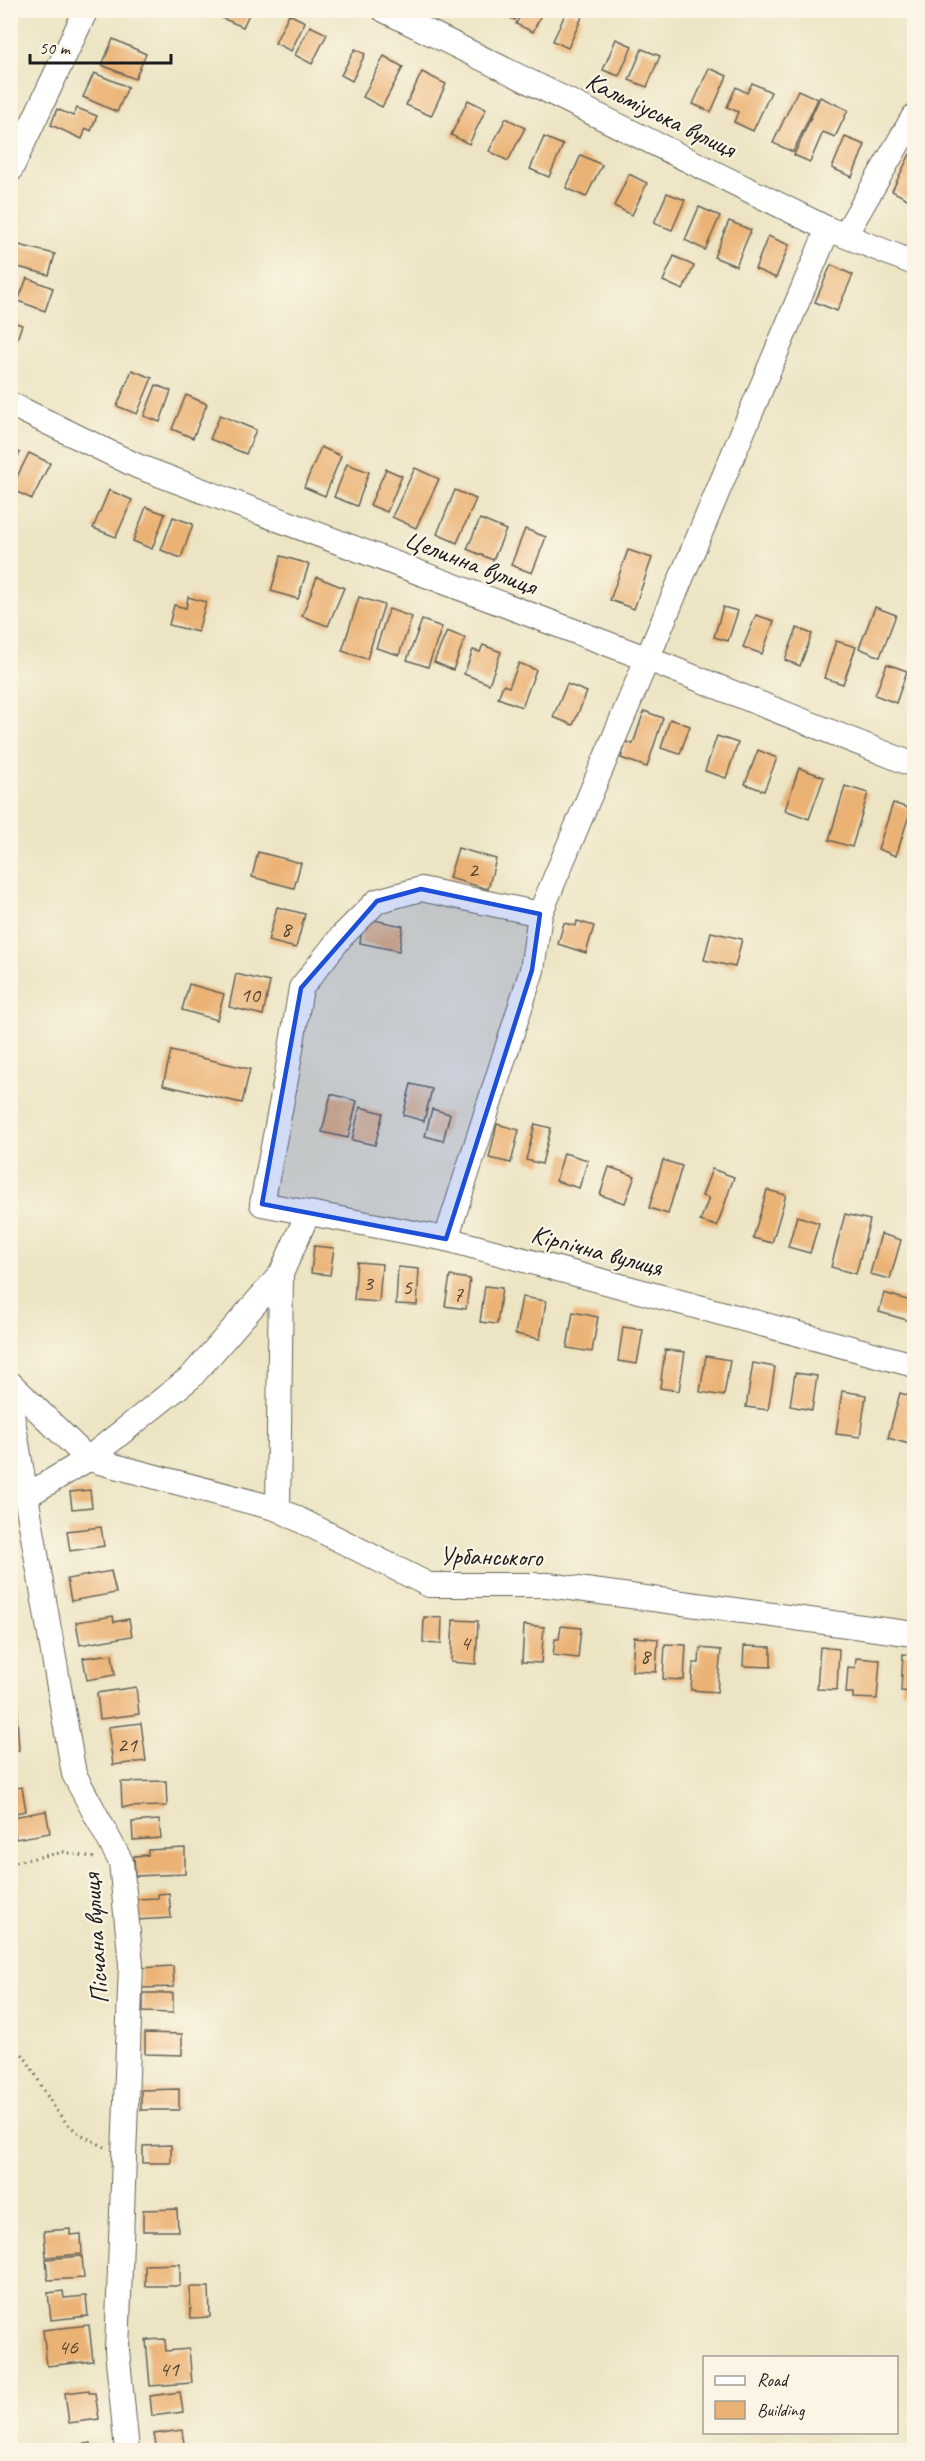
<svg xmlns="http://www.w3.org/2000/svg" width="925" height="2461" font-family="Caveat,sans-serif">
<rect width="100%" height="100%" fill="#fcf5e5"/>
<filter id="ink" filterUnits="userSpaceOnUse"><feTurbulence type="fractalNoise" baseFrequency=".0167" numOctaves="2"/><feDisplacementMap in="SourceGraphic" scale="12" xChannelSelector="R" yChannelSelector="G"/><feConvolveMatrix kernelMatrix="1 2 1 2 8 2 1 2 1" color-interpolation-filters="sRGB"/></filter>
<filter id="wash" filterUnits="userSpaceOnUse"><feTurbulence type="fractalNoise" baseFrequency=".008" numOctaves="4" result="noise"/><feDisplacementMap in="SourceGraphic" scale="24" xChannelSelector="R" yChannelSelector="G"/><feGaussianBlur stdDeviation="1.35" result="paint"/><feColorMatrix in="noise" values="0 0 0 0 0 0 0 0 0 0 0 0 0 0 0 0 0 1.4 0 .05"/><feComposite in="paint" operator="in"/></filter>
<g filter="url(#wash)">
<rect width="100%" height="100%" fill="#ece4c3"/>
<g id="blocks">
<g fill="#ebb275">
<path d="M226,10H251L243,27L222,18Z"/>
<path d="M501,10H520L515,20L500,13Z"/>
<path d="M523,10H543L533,32L516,24Z"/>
<path d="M567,10L582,17L568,48L553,41Z"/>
<path d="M289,14L305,22L291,51L275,43Z"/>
<path d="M310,26L327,34L312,64L295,55Z"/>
<path d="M113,39L146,54L135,79L102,65Z"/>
<path d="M616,39L632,46L619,76L603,70Z"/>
<path d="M355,49L365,54L352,81L341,75Z"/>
<path d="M642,49L660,56L647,87L629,80Z"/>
<path d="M384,56L403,67L382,107L363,97Z"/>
<path d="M709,68L727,76L711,112L693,104Z"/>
<path d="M422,72L446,84L431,116L406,105Z"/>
<path d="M94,73L128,87L117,112L83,97Z"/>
<path d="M752,83L771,92L753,131L734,122L738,112L727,107L736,87L747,93Z"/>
<path d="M798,90L818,99L793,152L773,143Z"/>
<path d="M820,97L848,110L835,137L823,132L810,162L794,155Z"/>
<path d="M468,100L486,109L469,144L451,135Z"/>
<path d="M77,108L97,116L91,131L86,128L82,139L51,125L57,109L73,116Z"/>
<path d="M506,118L525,128L508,161L489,151Z"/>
<path d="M544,137L563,145L549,177L530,169Z"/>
<path d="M845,137L865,145L852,177L832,168Z"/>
<path d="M910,154L914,156V194L911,201L892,191Z"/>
<path d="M581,155L602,165L586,197L566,188Z"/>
<path d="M629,174L647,183L632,215L614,206Z"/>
<path d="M667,193L685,200L672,230L654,223Z"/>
<path d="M699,207L720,216L705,250L685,240Z"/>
<path d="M729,221L751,230L736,266L714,257Z"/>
<path d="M768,236L789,245L776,278L755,269Z"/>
<path d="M19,245L55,254L49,275L14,266Z"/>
<path d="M674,256L694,266L683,290L663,281Z"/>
<path d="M831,265L853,275L837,311L815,302Z"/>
<path d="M27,278L53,288L45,311L18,301Z"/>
<path d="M10,321L22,325L14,348L10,347Z"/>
<path d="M132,370L152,378L137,414L117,406Z"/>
<path d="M156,385L171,391L160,422L144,416Z"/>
<path d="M186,395L207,404L193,438L172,429Z"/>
<path d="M220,415L256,430L246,454L210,439Z"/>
<path d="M10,447L20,453L10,469Z"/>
<path d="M321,447L341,456L325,496L304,487Z"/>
<path d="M29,453L50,463L32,499L11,489Z"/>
<path d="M347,464L369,472L357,506L334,497Z"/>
<path d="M415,468L439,479L416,528L392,517Z"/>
<path d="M386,469L402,476L387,512L370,505Z"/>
<path d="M109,490L132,500L116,537L93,528Z"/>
<path d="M455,490L476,499L457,543L437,534Z"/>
<path d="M146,507L165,514L152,549L133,541Z"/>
<path d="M173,517L193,524L181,558L161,550Z"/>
<path d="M480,519L506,530L493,560L467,549Z"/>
<path d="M525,529L546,537L532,573L511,565Z"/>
<path d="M628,550L652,558L634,609L610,600Z"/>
<path d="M281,556L309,564L298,599L271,591Z"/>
<path d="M317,577L344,588L328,626L302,616Z"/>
<path d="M188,597L206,602L198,632L169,625L174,605L186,608Z"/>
<path d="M359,597L384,605L367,659L342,651Z"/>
<path d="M723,607L738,611L728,641L714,637Z"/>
<path d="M875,607L896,615L880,657L859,648Z"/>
<path d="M389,609L412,617L399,655L376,648Z"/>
<path d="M756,615L774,621L762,654L743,647Z"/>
<path d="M422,620L442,627L428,667L407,660Z"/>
<path d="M797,628L812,634L800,666L785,660Z"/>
<path d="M447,631L465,638L453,670L434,662Z"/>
<path d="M836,641L856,647L843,684L824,678Z"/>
<path d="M483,645L501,652L489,684L464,674L473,650L480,652Z"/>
<path d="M519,663L536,670L522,707L498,698L503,685L509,687Z"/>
<path d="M887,664L907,671L896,703L875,695Z"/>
<path d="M567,684L587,692L573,725L553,717Z"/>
<path d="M644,711L663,718L647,767L621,758L626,742L633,744Z"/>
<path d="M670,719L690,726L680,754L661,748Z"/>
<path d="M717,736L738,743L726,778L705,771Z"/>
<path d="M758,750L777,758L764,791L745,784Z"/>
<path d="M799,768L824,777L809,819L785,810Z"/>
<path d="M845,786L868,793L852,847L829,840Z"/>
<path d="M893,803L911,809L896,856L878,849Z"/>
<path d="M458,848L496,859L488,889L449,878Z"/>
<path d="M258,852L301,863L294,888L252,877Z"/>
<path d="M277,907L305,914L296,948L268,941Z"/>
<path d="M364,918L403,926L399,951L360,943Z"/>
<path d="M577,921L594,926L586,953L558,944L564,923L576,926Z"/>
<path d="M711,932L742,939L735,967L704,960Z"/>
<path d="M236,974L270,982L263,1015L229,1007Z"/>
<path d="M189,984L224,994L217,1020L182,1010Z"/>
<path d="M171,1051L250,1069L242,1103L163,1085Z"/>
<path d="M411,1084L432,1089L424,1121L403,1115Z"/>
<path d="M331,1094L357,1101L348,1138L322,1132Z"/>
<path d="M360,1107L383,1113L375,1145L352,1140Z"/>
<path d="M432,1109L450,1114L443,1141L425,1136Z"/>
<path d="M497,1124L519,1130L511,1163L489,1158Z"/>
<path d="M535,1124L551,1128L542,1164L526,1160Z"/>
<path d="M564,1153L588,1160L579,1188L556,1181Z"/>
<path d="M663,1160L682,1166L668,1214L649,1208Z"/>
<path d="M609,1167L635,1176L625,1203L600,1195Z"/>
<path d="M712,1169L734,1177L717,1226L700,1221L709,1198L702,1196Z"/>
<path d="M767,1190L786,1195L772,1243L753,1238Z"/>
<path d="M845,1214L870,1220L856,1274L831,1267Z"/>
<path d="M797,1216L819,1223L810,1253L788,1247Z"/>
<path d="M881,1234L901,1240L890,1279L870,1274Z"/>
<path d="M314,1246L334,1248L330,1275L311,1273Z"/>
<path d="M357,1262L382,1264L379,1302L354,1300Z"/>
<path d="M398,1267L419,1269L417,1305L396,1304Z"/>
<path d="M450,1276L470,1279L466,1309L445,1306Z"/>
<path d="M485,1286L502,1288L497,1324L480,1322Z"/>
<path d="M884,1293L914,1302V1322L879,1312Z"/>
<path d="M522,1297L546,1301L540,1339L515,1334Z"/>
<path d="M573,1312L598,1317L592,1352L567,1348Z"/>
<path d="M623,1327L643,1330L637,1364L618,1361Z"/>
<path d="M665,1350L685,1352L679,1391L660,1388Z"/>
<path d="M706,1356L730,1360L724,1396L700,1392Z"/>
<path d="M753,1363L775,1367L768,1410L746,1407Z"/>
<path d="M795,1373L817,1376L812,1410L790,1406Z"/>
<path d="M842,1391L866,1395L860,1437L836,1434Z"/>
<path d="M900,1393L914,1397V1423L909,1444L888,1438Z"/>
<path d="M90,1490L92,1507L72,1509L70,1492Z"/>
<path d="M101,1527L104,1546L70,1551L67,1531Z"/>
<path d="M111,1571L116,1593L71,1601L67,1579Z"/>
<path d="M113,1616L114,1622L129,1619L132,1636L80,1645L76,1622Z"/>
<path d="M424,1617L442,1618L441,1644L423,1643Z"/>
<path d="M453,1620L478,1621L476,1664L451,1662Z"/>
<path d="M524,1625L544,1627L541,1663L522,1662Z"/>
<path d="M561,1626L581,1628L578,1658L553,1655L555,1639H559Z"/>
<path d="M634,1637L658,1639L656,1672L632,1671Z"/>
<path d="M665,1644L686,1645L684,1680L663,1679Z"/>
<path d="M744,1646L771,1647V1667L743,1666Z"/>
<path d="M820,1647L839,1649L837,1690L817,1689Z"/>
<path d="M700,1648L721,1650L717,1692L691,1690L693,1663H699Z"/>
<path d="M112,1654L115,1675L87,1680L83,1658Z"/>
<path d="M903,1654L914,1655V1692L901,1691Z"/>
<path d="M856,1658L880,1660L877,1699L853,1698V1693H846L848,1667L855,1668Z"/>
<path d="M16,1684L18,1713L10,1714V1685Z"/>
<path d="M136,1687L139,1714L100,1719L97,1693Z"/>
<path d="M10,1717H17L19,1750L10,1751Z"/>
<path d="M141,1723L146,1761L113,1765L108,1727Z"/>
<path d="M166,1781L167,1806L122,1807L121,1782Z"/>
<path d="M22,1787L26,1811L10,1814V1789Z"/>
<path d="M46,1811L50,1833L16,1839L12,1817Z"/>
<path d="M159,1820L161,1838L133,1840L132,1822Z"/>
<path d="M185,1848V1874L135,1876L134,1856L148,1855V1850Z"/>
<path d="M169,1893L171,1918L136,1920L135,1899L158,1898V1894Z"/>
<path d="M173,1966L174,1987L141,1988L140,1968Z"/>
<path d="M143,1993H173V2013L143,2012Z"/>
<path d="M145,2033L182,2034V2055L145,2054Z"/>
<path d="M179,2089V2110H141V2090Z"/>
<path d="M171,2145V2163H143V2146Z"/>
<path d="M177,2209L178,2231H143V2210Z"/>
<path d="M70,2229V2235L81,2234L82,2254L46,2257L44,2231Z"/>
<path d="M82,2256L84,2278L48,2280L46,2259Z"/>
<path d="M180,2264V2286H145V2265Z"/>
<path d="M190,2287H209L210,2317L191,2318Z"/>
<path d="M63,2291L64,2298L86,2296L88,2316L51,2320L48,2293Z"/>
<path d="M89,2325L93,2361L47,2366L43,2330Z"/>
<path d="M165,2339L166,2351L189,2349L192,2383L150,2386L146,2340Z"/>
<path d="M89,2390V2393H95L99,2419L69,2423L65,2393Z"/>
<path d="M180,2392L183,2412L152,2416L150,2396Z"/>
<path d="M182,2430L185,2450H157L154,2434Z"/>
<path d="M91,2443V2447L99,2446L100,2450H64V2447Z"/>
</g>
</g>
</g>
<g filter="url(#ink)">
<use href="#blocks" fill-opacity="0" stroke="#656256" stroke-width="1.5"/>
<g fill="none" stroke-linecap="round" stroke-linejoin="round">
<defs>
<g id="minor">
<path d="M384,10L828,229L914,263"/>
<path d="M10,171L86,10"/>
<path d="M845,235L914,116"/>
<path d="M10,404L137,466L648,659L914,765"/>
<path d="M540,914L421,889L377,901L341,937L301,988L286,1079L262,1204L446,1239L914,1365"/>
<path d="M446,1239L532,970L540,914L828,229"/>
<path d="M10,1383L88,1459L278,1509L429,1585H548L914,1634"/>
<path d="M10,1403L74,1774L121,1862L131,1964L117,2350L127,2450"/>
<path d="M26,1496L88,1459L191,1377L281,1274"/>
<path d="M278,1509L281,1274L308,1213"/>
</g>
</defs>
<use href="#minor" stroke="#656256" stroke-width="26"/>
<g stroke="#656256" stroke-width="3" stroke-dasharray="1.5 4.5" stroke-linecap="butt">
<path d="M10,1863L64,1852L95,1858"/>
<path d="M10,2041C35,2063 43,2098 66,2122C76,2133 91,2140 105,2147"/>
</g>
<use href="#minor" stroke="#fff" stroke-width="24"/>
</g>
</g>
<path fill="#1d4ed8" fill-opacity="0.2" stroke="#1d4ed8" stroke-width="4.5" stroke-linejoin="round" d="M421,889L540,914L532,970L446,1239L262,1204L301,988L377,901Z"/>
<g text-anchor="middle" stroke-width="4.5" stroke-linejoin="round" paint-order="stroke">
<g font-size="22" fill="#504232">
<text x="473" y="877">2</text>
<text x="286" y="936">8</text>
<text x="250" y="1002">10</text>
<text x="368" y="1290">3</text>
<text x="407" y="1294">5</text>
<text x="458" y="1301">7</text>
<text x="465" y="1650">4</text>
<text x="645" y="1663">8</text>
<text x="127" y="1752">21</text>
<text x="68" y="2354">46</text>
<text x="169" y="2376">41</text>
</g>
<g font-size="26" fill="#1c1c1c" stroke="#fcf5e5">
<text transform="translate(661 114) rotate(26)" y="9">Кальміуська вулиця</text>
<text transform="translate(471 562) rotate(21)" y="9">Целинна вулиця</text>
<text transform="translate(597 1250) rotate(15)" y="9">Кiрпiчна вулиця</text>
<text transform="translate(491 1556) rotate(1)" y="9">Урбанського</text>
<text transform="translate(95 1939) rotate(-94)" y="9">Пiсчана вулиця</text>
</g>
</g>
<rect width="925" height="2461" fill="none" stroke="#fcf5e5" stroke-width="36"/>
<rect x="703" y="2356" width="195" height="78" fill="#fcf5e5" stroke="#a29e95" stroke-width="1.5"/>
<rect x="715" y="2376" width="30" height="9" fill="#ffffff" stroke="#a29e95" stroke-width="1.5"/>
<text x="757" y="2386" font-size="18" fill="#1c1c1c">Road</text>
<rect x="715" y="2401" width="30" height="18" fill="#ebb275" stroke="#a29e95" stroke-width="1.5"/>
<text x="757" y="2416" font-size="18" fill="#1c1c1c">Building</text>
<path d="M30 54v9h141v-9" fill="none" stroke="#1c1c1c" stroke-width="3"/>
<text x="39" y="54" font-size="18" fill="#1c1c1c" stroke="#fcf5e5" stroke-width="4.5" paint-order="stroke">50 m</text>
</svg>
